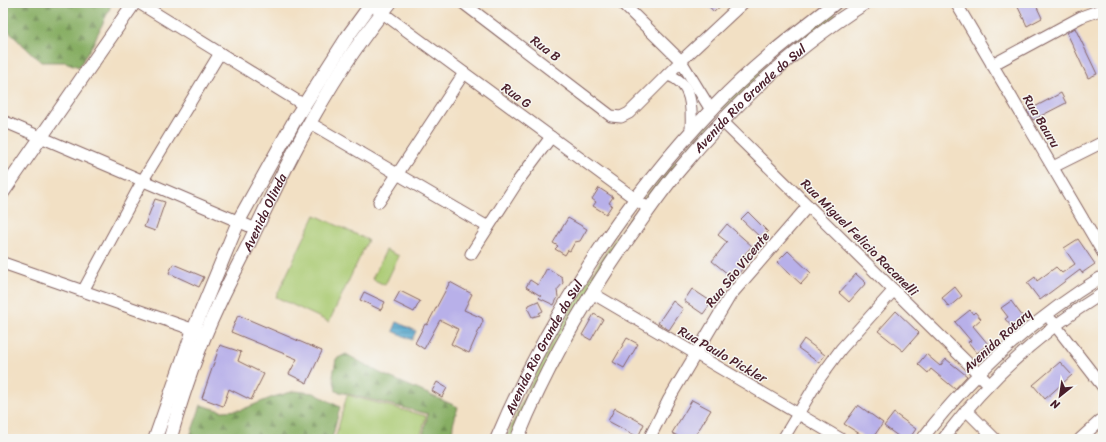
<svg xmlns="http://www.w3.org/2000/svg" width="1106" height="442" font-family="Sriracha,sans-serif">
<defs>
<pattern id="grass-dots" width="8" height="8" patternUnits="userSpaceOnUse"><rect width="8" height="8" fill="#aaca72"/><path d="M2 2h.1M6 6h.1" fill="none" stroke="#94ad63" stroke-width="1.8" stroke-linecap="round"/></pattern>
<pattern id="forest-firs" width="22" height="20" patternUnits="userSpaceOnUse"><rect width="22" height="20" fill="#87ae64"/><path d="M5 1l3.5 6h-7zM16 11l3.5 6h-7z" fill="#708d53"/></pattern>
<pattern id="water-rules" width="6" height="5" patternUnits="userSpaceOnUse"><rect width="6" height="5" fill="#51a5cc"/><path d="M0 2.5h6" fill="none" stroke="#4586a6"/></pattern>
</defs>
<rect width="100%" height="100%" fill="#f6f6f2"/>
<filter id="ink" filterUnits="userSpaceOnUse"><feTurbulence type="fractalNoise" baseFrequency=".025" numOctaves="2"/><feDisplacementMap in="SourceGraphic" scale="8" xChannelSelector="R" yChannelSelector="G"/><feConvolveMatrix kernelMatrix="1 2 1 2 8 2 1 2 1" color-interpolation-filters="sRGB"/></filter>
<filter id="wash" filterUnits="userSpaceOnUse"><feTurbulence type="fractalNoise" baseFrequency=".012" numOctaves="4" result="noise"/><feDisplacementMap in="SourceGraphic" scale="16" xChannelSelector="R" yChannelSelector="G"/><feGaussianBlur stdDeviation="0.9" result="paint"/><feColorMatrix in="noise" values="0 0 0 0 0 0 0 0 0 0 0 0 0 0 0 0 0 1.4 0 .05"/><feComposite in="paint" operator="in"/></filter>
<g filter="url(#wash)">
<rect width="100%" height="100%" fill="#f2e0c4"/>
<g fill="url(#grass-dots)" stroke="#7a744e">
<path d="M832,10L836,15L724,112L720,108L752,77Z"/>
<path d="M709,122L713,126L648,202L643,199Z"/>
<path d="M633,214L638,218L512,439H506C539,359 582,284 633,214Z"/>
</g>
<g fill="url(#forest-firs)" stroke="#686648">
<path d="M3,3H110V8L93,44L79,67L65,62H41L11,34L3,24Z"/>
<path d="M346,354L380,373L458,407L453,425L452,435L457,439H422L428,414L336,391L333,376L336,359Z"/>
<path d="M295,391L314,393L340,407L332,439H189L201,405L222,411L241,410L273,397Z"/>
</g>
<g fill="#aaca72" stroke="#7a744e">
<path d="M315,215L368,240L329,322L276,297Z"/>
<path d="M386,250L399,256L385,285L372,279Z"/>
<path d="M347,395L426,416L420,439H335Z"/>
</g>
<path fill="url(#water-rules)" stroke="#4e627c" d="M397,322L416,331L412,340L393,331Z"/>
<g id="blocks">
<g fill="#b8b0e9">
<path d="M706,3H724L714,12Z"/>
<path d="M1016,3H1035L1042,18L1027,26Z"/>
<path d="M1075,28L1097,74L1088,78L1067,33Z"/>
<path d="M1061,93L1066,103L1033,120L1027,111Z"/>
<path d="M599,188L613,197L609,203L612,205L606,214L593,206L596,202L592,199Z"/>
<path d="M155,199L165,202L155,231L144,227Z"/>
<path d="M748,212L768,232L761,238L741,219Z"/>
<path d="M568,218L587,229L580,241L575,242L570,251L568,250L565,255L555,249L558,246L553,243Z"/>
<path d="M727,224L752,246L737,263L743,268L734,279L712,261L727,242L718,235Z"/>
<path d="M1078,239L1095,264L1082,273L1080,270L1040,300L1027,283L1035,277L1037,281L1056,267L1062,273L1075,264L1064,248Z"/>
<path d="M788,251L811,273L801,284L777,262Z"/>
<path d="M173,264L204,277L199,287L169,273Z"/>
<path d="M547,268L562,277L563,283L557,290L558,297L554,305L539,298L541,296L526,287L530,280L538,285Z"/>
<path d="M856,274L866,283L849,302L839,293Z"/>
<path d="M450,282L472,294L464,310L482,318L483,321L469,353L451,344L458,329L440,320L424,349L415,343L425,324L427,325Z"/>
<path d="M955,287L962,296L949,307L942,298Z"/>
<path d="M692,289L712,302L703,314L684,301Z"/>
<path d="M400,291L420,301L414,312L394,302Z"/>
<path d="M364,292L385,302L381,310L360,300Z"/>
<path d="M538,301L543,311L539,313L540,315L532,317L528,309L529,305Z"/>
<path d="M673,301L683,309L669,330L658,323Z"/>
<path d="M1011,301L1023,317L1011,326L1005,319L1008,317L1001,308Z"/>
<path d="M970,310L973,314L975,312L981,319L973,326L988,344L977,353L968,342L971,341L955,322Z"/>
<path d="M896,311L919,333L903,351L878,331Z"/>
<path d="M594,314L603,319L591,340L582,335Z"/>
<path d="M238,315L322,351L307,383L289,374L297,359L231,332Z"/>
<path d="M627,338L638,344L624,368L613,362Z"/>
<path d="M804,339L825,355L819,363L798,348Z"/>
<path d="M220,345L241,352L238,361L264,374L251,400L229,389L223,406L202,398Z"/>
<path d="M926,354L940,366L946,359L967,376L955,389L931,369L928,373L918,364Z"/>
<path d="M1060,362L1072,375L1045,399L1033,385Z"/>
<path d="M437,382L447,388L442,397L432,391Z"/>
<path d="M692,400L711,410L693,439H683L672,433Z"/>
<path d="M858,405L883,423L872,439H868L844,424Z"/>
<path d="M615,408L644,424L638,437L608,421Z"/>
<path d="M894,413L916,429L909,439H902L884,426Z"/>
</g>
</g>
</g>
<g filter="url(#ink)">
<use href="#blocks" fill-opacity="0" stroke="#856361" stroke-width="1"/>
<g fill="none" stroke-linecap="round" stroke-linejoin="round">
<defs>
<g id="minor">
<path d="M139,3L304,105"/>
<path d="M463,3L611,116L621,117L629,113L681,61L743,3"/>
<path d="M622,3L681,61L711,110"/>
<path d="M956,3L1103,253"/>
<path d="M376,8L649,209"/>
<path d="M992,65L1081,17L1103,9"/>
<path d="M667,75C693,82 692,109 691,131"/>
<path d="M3,121L256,229"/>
<path d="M722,121L989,384"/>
<path d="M310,123L488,227"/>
<path d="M1053,167L1103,142"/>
<path d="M379,202L464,73"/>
<path d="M471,254L518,181L551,137"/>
<path d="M3,263L200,332"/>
<path d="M83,291L143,180L220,53"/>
<path d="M592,293L841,439"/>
<path d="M1051,320L1103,387"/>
<path d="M966,410L995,439"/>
<path d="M649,439L669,399L730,296L808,206"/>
<path d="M783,439L819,379L841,349L894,290"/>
<path d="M922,439C972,374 1033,319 1103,276"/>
<path d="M943,439C987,381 1041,331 1103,293"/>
<path d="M1080,439L1103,418"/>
</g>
<g id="tertiary">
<path d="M3,192L134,3"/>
<path d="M155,439L193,331L239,220L297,116L348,36L372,3"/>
<path id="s1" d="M170,439C182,396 198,348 217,308C228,283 242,259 253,235C291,154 333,72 390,3"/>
<path id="s2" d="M497,439C548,317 624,201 716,105C752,67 794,35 835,3"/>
<path id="s3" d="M517,439C546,367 585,300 630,236C646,214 661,191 679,170C732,106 794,48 865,3"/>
</g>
</defs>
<use href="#minor" stroke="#856361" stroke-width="13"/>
<use href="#tertiary" stroke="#856361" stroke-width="15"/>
<use href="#minor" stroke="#fff" stroke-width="11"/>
<use href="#tertiary" stroke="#fff" stroke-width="13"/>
</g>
</g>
<g text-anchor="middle" stroke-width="3" stroke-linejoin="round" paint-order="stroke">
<g font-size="13" fill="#4a1f2b" stroke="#f6f6f2">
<text transform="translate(546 48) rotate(37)" y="5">Rua B</text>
<text transform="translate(517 95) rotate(36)" y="5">Rua G</text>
<text dy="5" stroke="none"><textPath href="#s3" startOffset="416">Avenida Rio Grande do Sul</textPath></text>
<text transform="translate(1042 121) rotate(59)" y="5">Rua Bauru</text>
<text dy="5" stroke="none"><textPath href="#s1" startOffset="246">Avenida Olinda</textPath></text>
<text transform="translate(860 237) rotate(45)" y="5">Rua Miguel Felicio Racanelli</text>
<text transform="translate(737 269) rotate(-51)" y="5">Rua São Vicente</text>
<text transform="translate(997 340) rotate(-42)" y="5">Avenida Rotary</text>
<text dy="5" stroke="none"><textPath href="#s2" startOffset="103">Avenida Rio Grande do Sul</textPath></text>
<text transform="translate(723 354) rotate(30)" y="5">Rua Paulo Pickler</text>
</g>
</g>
<rect width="1106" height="442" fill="none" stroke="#f6f6f2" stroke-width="16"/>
<g transform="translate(1060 396) rotate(210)" stroke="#f6f6f2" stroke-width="3" paint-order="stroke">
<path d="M0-3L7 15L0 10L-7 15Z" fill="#4a1f2b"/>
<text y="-6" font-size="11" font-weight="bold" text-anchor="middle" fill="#4a1f2b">N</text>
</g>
</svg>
